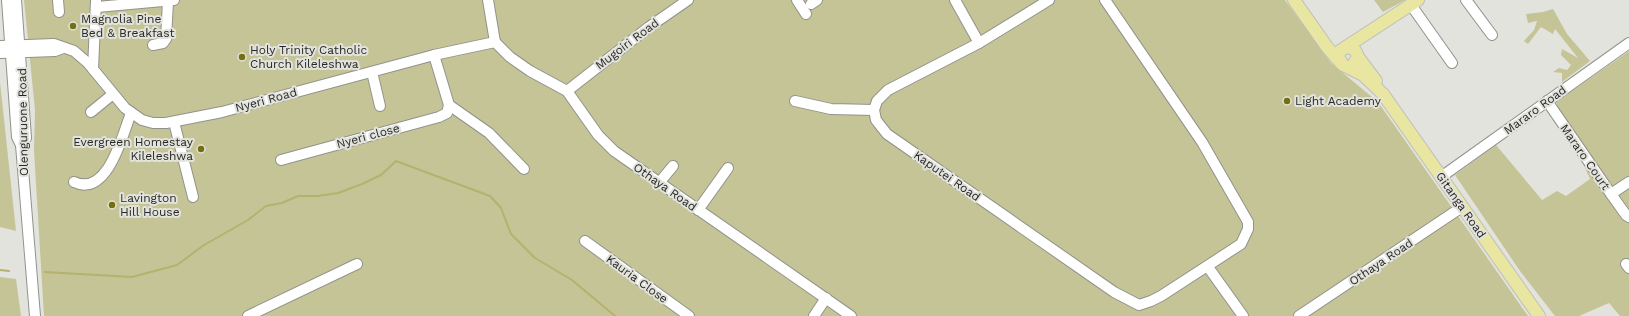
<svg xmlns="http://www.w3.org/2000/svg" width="1629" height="316" font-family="'Work Sans',sans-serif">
<rect width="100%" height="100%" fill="#e3e3dd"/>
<g fill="#c5c496">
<path d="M24,0H1285L1331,63L1378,102L1528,316H44L34,151L35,110Z"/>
<path d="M1374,0H1405L1383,12Z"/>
<path d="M1553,9L1567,34L1590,61L1562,82V73L1553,72L1559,68L1567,70L1571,65L1561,55L1562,49L1578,58L1555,29L1553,34L1541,27L1528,44L1524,41L1534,30L1537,21L1528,23L1526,14L1543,12Z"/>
<path d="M1629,51V316H1620L1609,303L1579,316H1555L1520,271L1455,175L1496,145L1542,200L1557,191L1566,196L1590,179L1556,102Z"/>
<path d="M0,82L16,231L0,227Z"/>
<path d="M0,277L16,279L21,316H0Z"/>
</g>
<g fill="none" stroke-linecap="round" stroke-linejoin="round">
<g stroke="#b4b26e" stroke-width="2">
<path d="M0,270L9,271"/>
<path d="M45,272L132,277L177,265L204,245L248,220L266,206L282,203L298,196H318L338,193L362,184L381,175L396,161L490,196L501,208L511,234L535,258L572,280L615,316"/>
</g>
<defs>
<g id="minor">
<path d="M7,0L17,137L21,145"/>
<path d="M16,0L25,124L26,138L21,145L35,316"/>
<path d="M58,0L59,12"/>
<path d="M488,0L495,42"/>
<path d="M797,0L806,14"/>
<path d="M955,0L979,43"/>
<path d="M1049,0L979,43L888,90L877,101L874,110L876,120L887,134L1114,292L1139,305L1151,301L1161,296L1241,244L1248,229V222L1202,142L1105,0"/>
<path d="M1466,0L1492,35"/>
<path d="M811,4L817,0"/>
<path d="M1411,5L1452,63"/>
<path d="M97,7L174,0"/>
<path d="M495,42L510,57L530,71L567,91L598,135L614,151L851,316"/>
<path d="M153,45L163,43L166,39L168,1"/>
<path d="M0,46L54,44L74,51L88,63L125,108L142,120L153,123H166L222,112L434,55L495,42"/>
<path d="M0,53L55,51L63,48"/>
<path d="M434,55L449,105L489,133L524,169"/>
<path d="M93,69L96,1"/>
<path d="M372,72L380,106"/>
<path d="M567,91L649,27L688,0"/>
<path d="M795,101L831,109L874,110"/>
<path d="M1547,101L1611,194L1629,182"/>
<path d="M91,112L113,94"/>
<path d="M174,122L193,197"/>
<path d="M281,160L439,117L447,113L449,105"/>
<path d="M1441,177L1629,43"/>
<path d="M74,182C108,198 123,133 131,113"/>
<path d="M659,183L673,166"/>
<path d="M1611,194L1626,215L1629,217"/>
<path d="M698,210L728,168"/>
<path d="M585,241L689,316"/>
<path d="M1626,264L1629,268"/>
<path d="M1208,267L1243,316"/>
<path d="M248,316L357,264"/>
<path d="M814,316L826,298"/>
<path d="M1299,316L1462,207"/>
</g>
<g id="major">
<path d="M1294,0L1327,47L1341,63"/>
<path d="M1346,47L1418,0"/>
<path d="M1357,54L1354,49L1346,47L1340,51L1338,57L1343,65L1363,75L1383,94L1539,316"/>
<path d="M1353,65L1358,57L1376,81"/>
</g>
</defs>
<use href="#minor" stroke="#92928d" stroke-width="12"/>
<use href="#major" stroke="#bebebe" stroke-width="14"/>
<use href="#minor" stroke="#fff" stroke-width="10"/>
<use href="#major" stroke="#e9e6a1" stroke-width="12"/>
</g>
<g fill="#746f0f" stroke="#e3e3dd" stroke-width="1.5">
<circle cx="73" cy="26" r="4"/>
<circle cx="242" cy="57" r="4"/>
<circle cx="1287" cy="101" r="4"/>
<circle cx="201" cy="149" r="4"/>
<circle cx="112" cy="205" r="4"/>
</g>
<g text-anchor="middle" stroke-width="4" stroke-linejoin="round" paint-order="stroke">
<g font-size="12" fill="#272725" stroke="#e3e3dd" text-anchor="start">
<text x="81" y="23">Magnolia Pine<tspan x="81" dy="14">Bed &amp; Breakfast</tspan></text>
<text x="250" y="54">Holy Trinity Catholic<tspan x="250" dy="14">Church Kileleshwa</tspan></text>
<text x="1295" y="105">Light Academy</text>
<text x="193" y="146" text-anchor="end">Evergreen Homestay<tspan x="193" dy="14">Kileleshwa</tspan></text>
<text x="120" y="202">Lavington<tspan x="120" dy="14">Hill House</tspan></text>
</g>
<g font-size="12" fill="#272725" stroke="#e3e3dd">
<text transform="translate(627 44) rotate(-37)" y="4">Mugoiri Road</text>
<text transform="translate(266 100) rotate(-15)" y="4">Nyeri Road</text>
<text transform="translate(1535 110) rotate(-36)" y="4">Mararo Road</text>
<text transform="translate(23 122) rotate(-91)" y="4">Olenguruone Road</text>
<text transform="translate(368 136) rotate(-15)" y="4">Nyeri close</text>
<text transform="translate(1585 157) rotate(55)" y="4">Mararo Court</text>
<text transform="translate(947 176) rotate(35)" y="4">Kaputei Road</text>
<text transform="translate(665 187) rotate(35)" y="4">Othaya Road</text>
<text transform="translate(1461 205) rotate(55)" y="4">Gitanga Road</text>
<text transform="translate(1381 262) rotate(-34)" y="4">Othaya Road</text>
<text transform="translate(637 279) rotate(36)" y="4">Kauria Close</text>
</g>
</g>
</svg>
